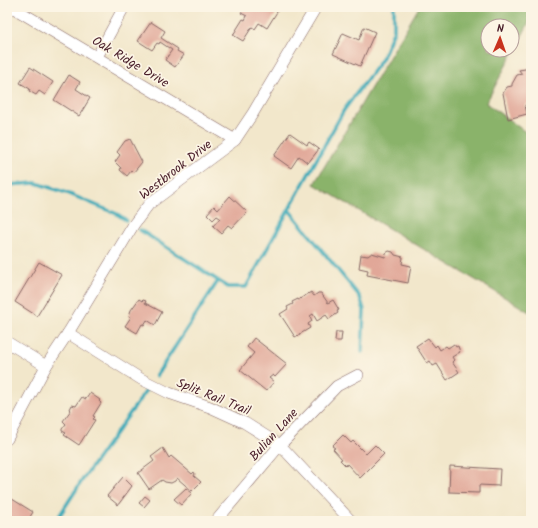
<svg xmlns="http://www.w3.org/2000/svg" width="538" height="528" font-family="Kalam,sans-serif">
<rect width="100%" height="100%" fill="#fcf5e5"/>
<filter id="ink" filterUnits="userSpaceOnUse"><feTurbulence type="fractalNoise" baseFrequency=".025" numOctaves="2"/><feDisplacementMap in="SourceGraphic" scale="8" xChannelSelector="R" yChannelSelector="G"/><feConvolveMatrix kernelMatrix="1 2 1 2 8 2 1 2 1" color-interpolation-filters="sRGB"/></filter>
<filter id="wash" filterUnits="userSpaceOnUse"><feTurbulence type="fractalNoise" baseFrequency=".012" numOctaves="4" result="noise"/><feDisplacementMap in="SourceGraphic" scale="16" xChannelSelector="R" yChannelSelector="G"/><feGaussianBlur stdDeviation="0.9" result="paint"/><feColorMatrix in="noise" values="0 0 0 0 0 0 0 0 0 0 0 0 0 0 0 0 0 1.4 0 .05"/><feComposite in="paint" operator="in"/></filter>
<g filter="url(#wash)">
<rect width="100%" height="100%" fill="#f2e7cb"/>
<path fill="#8ab36b" stroke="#6a694b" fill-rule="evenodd" d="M419,7H531V19L486,103L531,136V313L314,184ZM488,26H512V50H488Z"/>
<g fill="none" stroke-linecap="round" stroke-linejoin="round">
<g stroke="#3cabb9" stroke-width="3.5">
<path d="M7,185L36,183L67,193L117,214L126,220"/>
<path d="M289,210L360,297L364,310L362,352"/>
<path d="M140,230L228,287H246L344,110L382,59L394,30V7"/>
<path d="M156,376L218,281"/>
<path d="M56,521L85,476L146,391"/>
</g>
</g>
<g id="blocks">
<g fill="#e1a798">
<path d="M245,7H280L267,28L259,23L255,29L252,27L243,41L233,35L243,19L245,20L247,16L241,13Z"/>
<path d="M151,22L165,31L161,38L178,49L177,51L184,55L175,67L165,60L172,50L160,42L159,44L157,43L152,50L138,41Z"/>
<path d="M364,27L375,32L360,66L333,54L343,33L359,40Z"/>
<path d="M30,67L53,82L45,95L39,91L36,95L29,91L30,89L20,83Z"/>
<path d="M531,68V100L528,104L525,105L527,114L508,119L503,93L507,87L512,86V84L517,75L522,74L519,70Z"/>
<path d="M69,75L80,82L76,89L90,98L79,116L54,100Z"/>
<path d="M290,133L307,145L309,142L319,149L308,163L299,156L291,168L274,156Z"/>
<path d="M130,139L142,162L133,173L131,171L127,176L120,170L121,168L115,162L120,155L117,152L125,141Z"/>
<path d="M230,196L247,212L232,228L228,225L221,233L213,226L220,218L217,216L213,220L207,214L214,206L218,210Z"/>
<path d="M389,251L393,252L395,255L403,257L402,264L411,266L408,283L367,275L368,270L359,268L361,255L368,256L372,253L385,257L386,253Z"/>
<path d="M39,262L62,275L37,316L15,302Z"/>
<path d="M311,292L314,296L318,293H321L328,303L333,300L339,310L337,311L338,313L329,319L326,315L317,321L313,314L310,316L312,321L308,324L310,328L295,337L280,314L288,309L287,307L293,304L292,302L298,299V300Z"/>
<path d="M139,299L142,301L143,300L146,301L145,303L162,312L155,325L147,320L144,325L142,324L137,333L125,326L131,317L129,316L131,310Z"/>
<path d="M336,332H342L341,341H335Z"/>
<path d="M254,338L287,364L275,377L273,375L269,378L274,382L266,391L240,370L254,353L247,347Z"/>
<path d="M428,338L435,347L437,345L440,350L446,346L448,348L454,344L456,347L458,346L460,352L452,357L454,360L452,362L459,372L447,380L437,364L433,366L430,361L427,363L416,346Z"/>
<path d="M90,393L100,400L99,401L101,403L93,416L95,417L93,419L95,420L79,445L64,435L66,433L62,431V429L66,424L63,421L71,410L70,409L72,405L76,406L82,397L86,399Z"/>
<path d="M343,435L351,443L353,441L366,454L375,445L384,454L360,478L347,464L346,466L340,460L342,459L333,449L335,448L332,446Z"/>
<path d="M163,448L169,458L171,456L192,474L194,472L195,474L194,476L201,482L192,491L177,478L175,481L171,483L165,482L162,480L149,489L138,473L154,461L151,457Z"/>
<path d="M450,466L500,469L499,486L479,485V493L449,492Z"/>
<path d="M123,477L132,486L118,505L107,496Z"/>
<path d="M186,488L192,493L181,505L174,499Z"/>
<path d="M145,496L150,500L144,507L139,503Z"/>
<path d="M12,499L33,512L28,520L31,521H7V508Z"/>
</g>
</g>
</g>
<g filter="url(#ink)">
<use href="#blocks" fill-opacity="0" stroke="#856563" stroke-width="1"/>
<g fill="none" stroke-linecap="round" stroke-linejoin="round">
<defs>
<g id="minor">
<path d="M12,7L235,140"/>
<path d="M97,57L124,7"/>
<path d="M68,333L141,379L169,393L210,407L245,423L280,445L351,521"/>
<path d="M7,342L46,366"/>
<path d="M7,439L46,366L68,333L134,224L149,204L235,140L253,113L316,7"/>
<path d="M216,521L280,445L337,386L358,375"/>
</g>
</defs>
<use href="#minor" stroke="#856563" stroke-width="12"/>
<use href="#minor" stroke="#fff" stroke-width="11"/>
</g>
</g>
<g text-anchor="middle" stroke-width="3.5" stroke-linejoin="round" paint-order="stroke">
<g font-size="13" fill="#4a1f2b" stroke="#fcf5e5">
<text transform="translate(131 61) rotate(31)" y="5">Oak Ridge Drive</text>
<text transform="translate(175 169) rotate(-38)" y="5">Westbrook Drive</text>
<text transform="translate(214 396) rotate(22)" y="5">Split Rail Trail</text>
<text transform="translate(273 434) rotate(-48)" y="5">Bulian Lane</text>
</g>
</g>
<rect width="538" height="528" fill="none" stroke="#fcf5e5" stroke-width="24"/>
<g transform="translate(500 38) rotate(2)"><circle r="19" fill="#fcf5e5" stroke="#b59f9b"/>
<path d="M0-3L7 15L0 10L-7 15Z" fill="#c8321e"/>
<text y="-6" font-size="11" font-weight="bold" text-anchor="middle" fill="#4a1f2b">N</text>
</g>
</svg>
